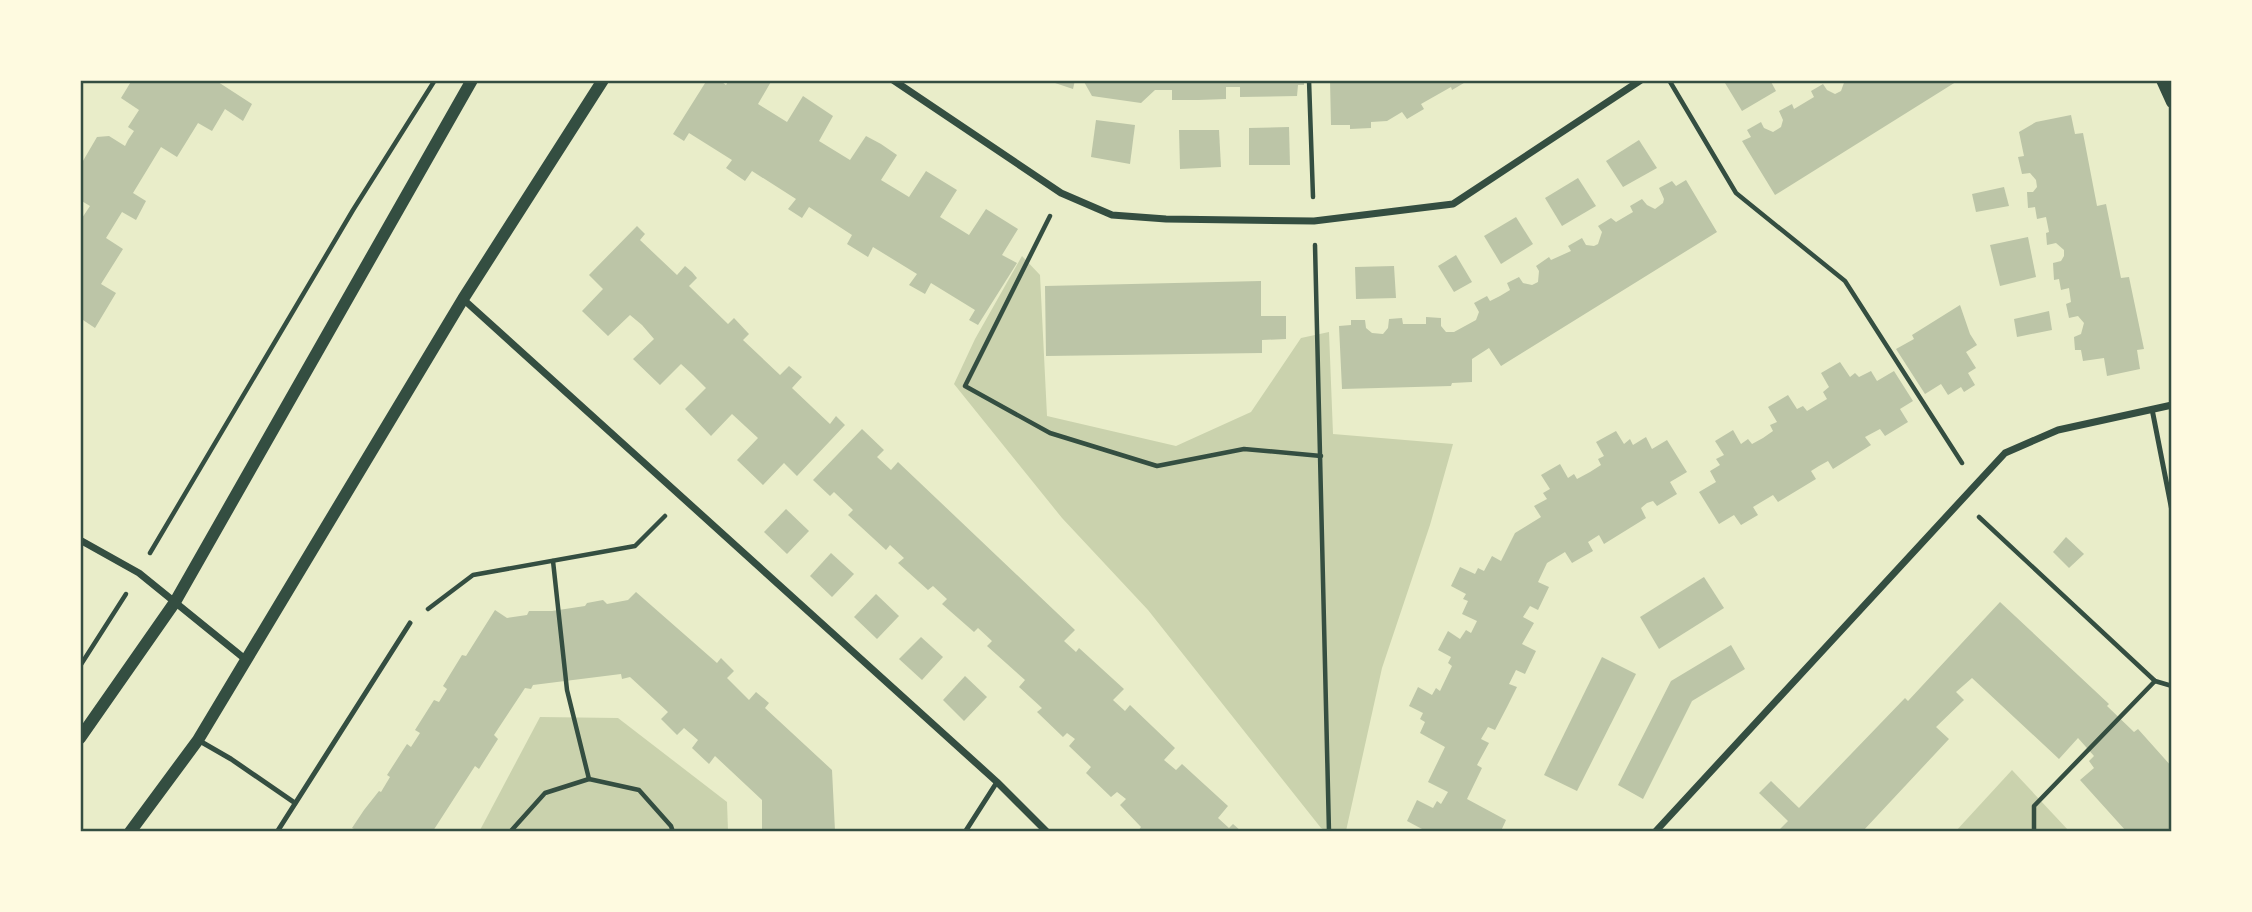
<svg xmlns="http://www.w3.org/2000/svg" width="2252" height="912" font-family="Rubik,sans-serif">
<rect width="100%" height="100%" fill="#e9edc9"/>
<g fill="#cad2ad">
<path d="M1022,256L1040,275L1047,416L1176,446L1251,412L1301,338L1329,332L1333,434L1453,444L1430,525L1382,668L1346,831H1327L1321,828L1148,610L1062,518L954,384L975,339Z"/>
<path d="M540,717L618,718L727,802L728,831L479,832Z"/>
<path d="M2012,770L2069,831L1955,832Z"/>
</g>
<g fill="#bcc5a7">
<path d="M132,80H215L252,104L243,121L225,109L212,131L198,123L177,157L161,147L133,193L146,201L136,220L122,212L106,238L123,249L101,284L116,293L95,328L80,318V221L90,206L80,200V166L97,137L109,136L125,146L128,140L134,131L128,127L139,110L121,98Z"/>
<path d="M707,80H719L726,85L729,80H772L758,104L787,122L803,96L833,116L819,141L850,160L866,136L881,144L897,155L881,180L909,197L926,171L957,190L940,217L969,235L986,209L1018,229L1002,255L1017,263L978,325L969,320L975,310L931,283L925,294L909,285L917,274L873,247L868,257L847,244L852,235L809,207L802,218L788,209L796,199L752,171L745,181L726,168L732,160L689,133L684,141L673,134Z"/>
<path d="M1046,80H1075L1073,89Z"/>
<path d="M1083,80H1304V85H1298L1297,96L1240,97V87H1226V99L1198,100H1172V90H1155L1141,103L1092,96Z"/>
<path d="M1330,80H1469L1452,90L1451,87L1421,104L1424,109L1407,119L1402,112L1387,121L1371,122V128L1350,129V125H1331Z"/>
<path d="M1728,80H1770L1776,91L1742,111L1725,83Z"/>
<path d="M1845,80H1959L1775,195L1742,141L1751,137L1747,130L1761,122L1764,128L1773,132L1781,127L1783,120L1779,111L1792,104L1794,109L1814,97L1811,91L1823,84L1827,90L1835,94L1841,91Z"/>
<path d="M2071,115L2075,134L2083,133L2097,206L2106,204L2121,278L2129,277L2144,349L2137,350L2140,369L2107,376L2104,358L2083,361L2081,350H2075L2074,337L2081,334L2084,323L2078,316L2069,318L2066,304L2071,302L2069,288L2061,290L2059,279L2054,280L2053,263L2061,261L2064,256V250L2056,243L2047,245L2046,233L2049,232L2046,217L2037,219L2035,207L2028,208L2027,192H2033L2037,187L2036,180L2030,173L2022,174L2018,157L2024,156L2019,132L2036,122Z"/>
<path d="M1096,120L1135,125L1130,164L1091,157Z"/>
<path d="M1289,127L1290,165H1249V128Z"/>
<path d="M1179,130H1219L1221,167L1180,169Z"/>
<path d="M1639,140L1657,168L1623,187L1606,161Z"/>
<path d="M1578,178L1596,206L1562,226L1545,198Z"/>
<path d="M1686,180L1717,232L1501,366L1489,348L1472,359V382L1452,383L1451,386L1342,389L1339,326L1351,325V320H1365L1366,328L1372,333L1383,334L1388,328L1389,319L1402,318L1403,324H1426V317L1441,318V326L1446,332H1454L1476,320L1479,312L1474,303L1487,296L1490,301L1500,296L1510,290L1507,283L1519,277L1523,283L1532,285L1538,282L1539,271L1536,266L1549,257L1551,260L1571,251L1568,246L1582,238L1586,245L1594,246L1598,244L1602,232L1598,226L1611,218L1616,222L1633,212L1630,206L1642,199L1647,205L1655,209L1663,203L1664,199L1659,188L1672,181L1676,186Z"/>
<path d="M2004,187L2009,206L1976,212L1972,194Z"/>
<path d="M1516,217L1533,244L1501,264L1484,236Z"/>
<path d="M637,226L645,234L640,240L677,275L685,266L692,272L697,278L689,286L728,324L734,318L749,334L743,340L780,375L789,366L802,377L792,388L830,424L836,416L845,425L797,476L784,463L763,485L737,460L758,438L732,414L711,436L685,409L706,388L693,375L681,364L660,385L633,359L654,339L642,325L630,315L608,336L582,311L603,289L589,275Z"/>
<path d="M2028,237L2036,277L2000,286L1990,245Z"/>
<path d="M1456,255L1472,282L1454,292L1438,266Z"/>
<path d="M1394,266L1396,298L1356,299L1355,267Z"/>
<path d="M1261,281V316H1286V339L1262,340V353L1046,356L1045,286Z"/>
<path d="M1960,305L1970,334L1977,345L1966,352L1976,368L1968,373L1975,385L1964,392L1961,387L1948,395L1941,384L1925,394L1896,349L1914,339L1912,335Z"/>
<path d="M2049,311L2052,330L2017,337L2014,319Z"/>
<path d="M1840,362L1850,377L1855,373L1859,377L1871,371L1877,381L1894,371L1913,401L1900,409L1908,422L1885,436L1880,429L1865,437L1871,445L1833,469L1828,461L1819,466L1811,471L1816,479L1778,502L1773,495L1753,507L1758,515L1741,525L1734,515L1719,524L1699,492L1716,482L1710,471L1720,465L1716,459L1724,455L1715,441L1733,430L1741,444L1748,439L1752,444L1763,438L1773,431L1770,425L1777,422L1768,407L1788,395L1797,409L1803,406L1807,411L1827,399L1823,392L1829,387L1821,373Z"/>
<path d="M862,429L884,450L877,457L891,470L898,462L1075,630L1064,641L1076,652L1079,648L1124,689L1113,700L1125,711L1130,705L1175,748L1164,760L1176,770L1182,764L1228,806L1218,818L1229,828L1233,824L1241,831H1138L1141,827L1120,805L1126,799L1117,792L1111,797L1086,773L1091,767L1069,746L1075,739L1067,733L1063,737L1037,712L1042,708L1019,687L1025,680L987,646L992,641L978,628L974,632L942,604L947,599L933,586L928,590L898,563L904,558L890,545L886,550L848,515L853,510L834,492L830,496L813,480Z"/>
<path d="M1616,431L1624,444L1630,439L1633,445L1646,437L1652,449L1667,440L1687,472L1670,482L1677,494L1657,506L1653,501L1647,503L1641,508L1646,518L1604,544L1599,535L1588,542L1593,551L1572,563L1565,552L1547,563L1538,582L1549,587L1538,610L1530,606L1523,617L1534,623L1522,644L1536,651L1525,674L1516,670L1509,684L1517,687L1507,707L1495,730L1488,727L1481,739L1489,743L1477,765L1482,768L1467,799L1506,820L1501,831H1421L1422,829L1407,821L1417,800L1433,808L1437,801L1441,804L1448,792L1428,782L1445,747L1420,733L1425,722L1420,719L1423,713L1409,706L1418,687L1432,695L1436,688L1440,691L1452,666L1448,663L1451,657L1438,650L1448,631L1460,639L1466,630L1471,633L1477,621L1462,614L1468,601L1463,599L1466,594L1451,586L1460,567L1475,574L1478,568L1484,571L1492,556L1501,561L1515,533L1541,517L1534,506L1547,499L1543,493L1550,489L1541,475L1560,464L1568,478L1574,474L1577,479L1590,472L1601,465L1598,459L1604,456L1596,442Z"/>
<path d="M786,509L809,531L787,554L764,532Z"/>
<path d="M2066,537L2084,554L2069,568L2053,552Z"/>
<path d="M831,553L854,574L832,597L810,576Z"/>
<path d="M1704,577L1724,608L1659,649L1640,617Z"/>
<path d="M636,592L717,663L721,658L734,671L727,678L749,700L756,692L769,703L765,708L832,770L835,831H762V800L715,756L709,764L692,748L698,740L684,728L677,735L661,719L668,712L630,677L622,679L621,674L533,685L531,689L525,688L494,735L498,739L479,769L475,766L433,831H353L354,829L352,828L364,810L379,791L381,792L390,777L387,775L407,744L411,747L420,733L415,730L434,700L439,702L447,689L443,686L462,655L466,656L495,610L507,618L527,615L529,611H552L585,606L587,603L603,600L607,604L628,600Z"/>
<path d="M876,594L899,616L877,639L854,617Z"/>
<path d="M2000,602L2109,704L2107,706L2134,732L2138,729L2172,767V831H2126L2080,780L2094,768L2089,761L2094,756L2078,738L2059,759L1972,678L1956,692L1964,700L1936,727L1949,739L1863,831H1778L1788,821L1759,793L1771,781L1799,808L1905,698L1908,701Z"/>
<path d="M921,637L943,657L922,680L899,659Z"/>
<path d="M1731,645L1745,669L1692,701L1643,799L1618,785L1671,681Z"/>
<path d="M1602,657L1636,674L1577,791L1544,775Z"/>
<path d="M965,676L987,697L964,721L943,700Z"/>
</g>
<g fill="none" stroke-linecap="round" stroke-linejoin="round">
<g stroke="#344e41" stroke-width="4.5">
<path d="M1309,80L1313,197"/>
<path d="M1669,80L1736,193L1845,281L1962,463"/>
<path d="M1050,216L965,386L1050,433L1157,466L1244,449L1321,456"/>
<path d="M1315,245L1329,832"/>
<path d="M1979,517L2155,681"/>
<path d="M150,553L353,210L435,80"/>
<path d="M553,561L567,690L589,779"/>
<path d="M428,609L473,575L635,546L665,516"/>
<path d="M80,666L126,594"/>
<path d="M510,832L545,793L589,779L639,790L671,826L673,832"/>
<path d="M2034,832V806L2155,681L2172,686"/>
</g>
<g stroke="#344e41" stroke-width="5">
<path d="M2152,409L2172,511"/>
<path d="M198,740L231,759L295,803"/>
<path d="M277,832L410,623"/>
<path d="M965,832L997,782"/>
</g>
<g stroke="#344e41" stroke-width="7">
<path d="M893,80L1061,193L1112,215L1166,219L1314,221L1453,204L1641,80"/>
<path d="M463,299L997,782L1047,832"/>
<path d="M80,540L139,573L245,659"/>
<path d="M1655,832L2005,453L2058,430L2172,405"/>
</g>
<g stroke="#344e41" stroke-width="12">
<path d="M2162,80L2172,102"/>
<path d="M80,738L175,602L472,80"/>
<path d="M130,832L198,740L463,299L603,80"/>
</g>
</g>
<rect width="2252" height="912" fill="none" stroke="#fefae0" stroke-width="164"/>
<rect x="82" y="82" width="2088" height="748" fill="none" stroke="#344e41" stroke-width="2.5"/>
</svg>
